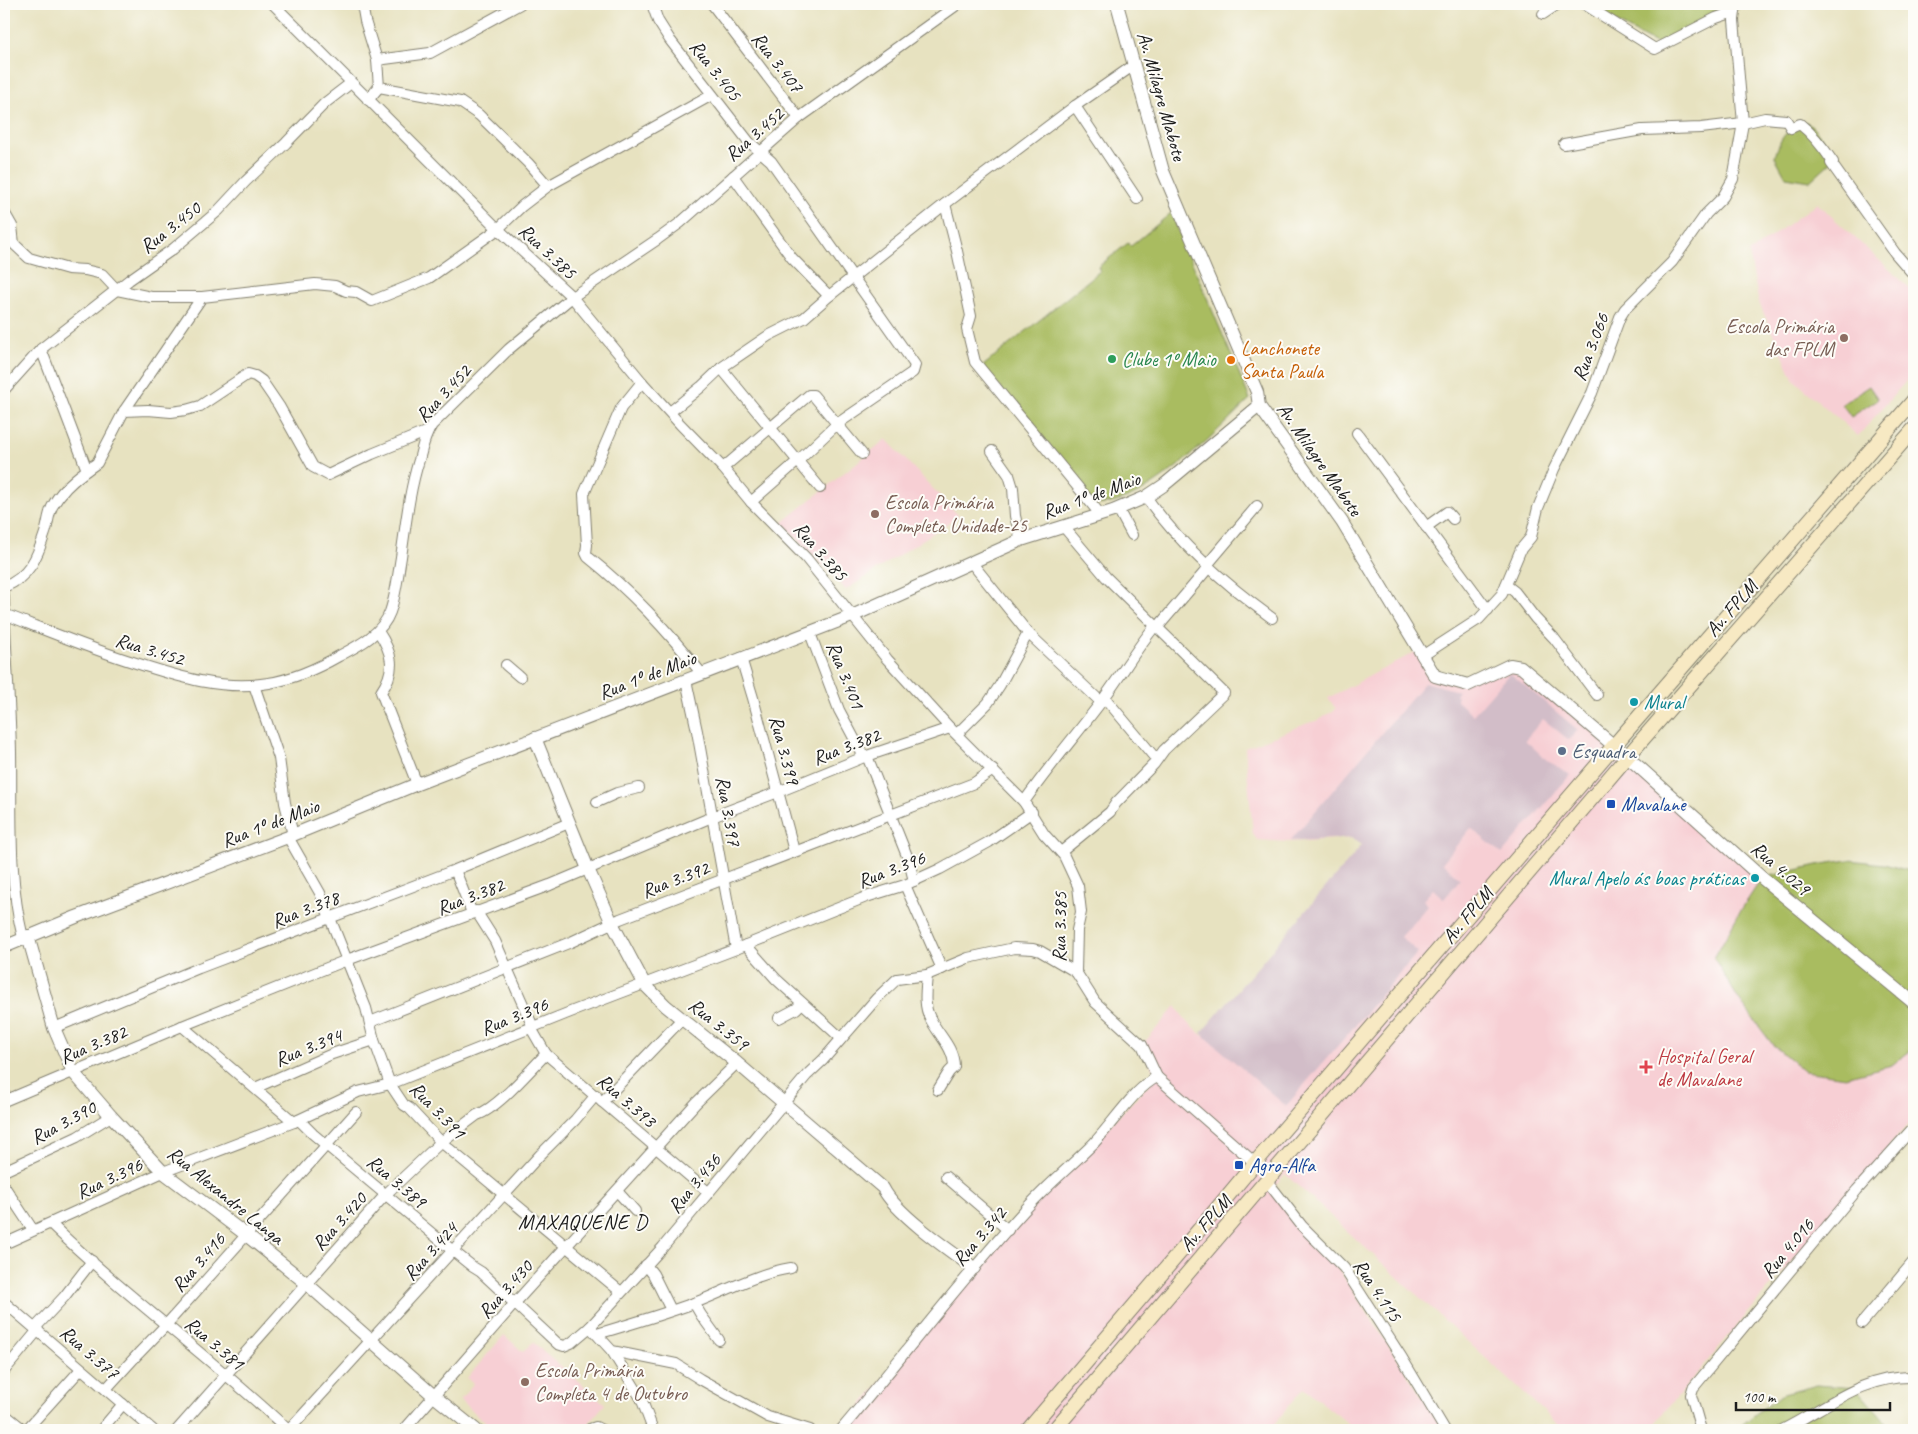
<svg xmlns="http://www.w3.org/2000/svg" width="1918" height="1434" font-family="Caveat,sans-serif">
<rect width="100%" height="100%" fill="#fdfcf7"/>
<filter id="ink" filterUnits="userSpaceOnUse"><feTurbulence type="fractalNoise" baseFrequency=".02" numOctaves="2"/><feDisplacementMap in="SourceGraphic" scale="10" xChannelSelector="R" yChannelSelector="G"/><feConvolveMatrix kernelMatrix="1 2 1 2 8 2 1 2 1" color-interpolation-filters="sRGB"/></filter>
<filter id="wash" filterUnits="userSpaceOnUse"><feTurbulence type="fractalNoise" baseFrequency=".0096" numOctaves="4" result="noise"/><feDisplacementMap in="SourceGraphic" scale="20" xChannelSelector="R" yChannelSelector="G"/><feGaussianBlur stdDeviation="1.12" result="paint"/><feColorMatrix in="noise" values="0 0 0 0 0 0 0 0 0 0 0 0 0 0 0 0 0 1.4 0 .05"/><feComposite in="paint" operator="in"/></filter>
<g filter="url(#wash)">
<rect width="100%" height="100%" fill="#e7e2c0"/>
<g fill="#f7cfd4">
<path d="M1817,203L1914,292V372L1858,436L1794,380L1759,303L1749,253Z"/>
<path d="M886,439L959,516L846,590L782,523Z"/>
<path d="M1419,650L1435,676L1455,683L1521,667L1914,1016V1117L1649,1430H1564L1285,1174L1273,1188L1328,1253L1444,1430H1356L1304,1388L1269,1430H841L974,1268L1156,1077L1142,1045L1176,1006L1186,1021L1203,1036L1363,845L1353,838L1290,842L1257,840L1253,834L1245,748L1308,723L1319,720L1336,709L1328,698Z"/>
<path d="M504,1335L523,1352L533,1342L605,1404L583,1430H494L460,1400L473,1384L467,1378Z"/>
</g>
<path fill="#d2bdc8" d="M1511,674L1578,730L1569,740L1543,719L1525,740L1549,762L1557,766L1570,775L1502,854L1471,828L1442,863L1460,879L1444,899L1433,889L1423,900L1428,905L1401,937L1418,952L1286,1106L1201,1033L1362,845L1352,838L1290,841L1425,682L1458,691L1455,695L1457,697V701L1473,715L1508,675Z"/>
<g fill="#a9bc60" stroke="#626c3e">
<path d="M1581,4H1724L1683,37L1661,46Z"/>
<path d="M1807,122L1820,135L1834,159L1810,181L1786,177L1775,157C1781,135 1786,130 1807,122Z"/>
<path d="M1171,213L1250,399C1216,431 1144,510 1094,504L983,366L1100,271L1098,267L1128,243L1131,246Z"/>
<path d="M1869,386L1878,399L1851,417L1842,404Z"/>
<path d="M1849,860L1884,864L1910,871L1914,877V1048L1892,1065L1845,1077L1804,1071L1773,1045L1739,1000L1714,958L1739,913L1762,878L1822,864Z"/>
<path d="M1817,1385L1856,1388L1889,1426L1890,1430H1735L1780,1395Z"/>
</g>
<g fill="none" stroke-linecap="round" stroke-linejoin="round">
<path stroke="#4bb9c3" stroke-width="3" d="M1729,16L1727,26L1732,44"/>
</g>
</g>
<g filter="url(#ink)">
<g fill="none" stroke-linecap="round" stroke-linejoin="round">
<defs>
<g id="minor">
<path d="M273,4L498,229L572,297L642,382L680,424L723,468L751,502L806,558L887,659L950,728L1024,802L1044,834L1064,856L1078,886L1081,912L1077,930L1076,972L1095,1002L1142,1045L1157,1077L1255,1163"/>
<path d="M362,4L365,21L377,60L379,87L368,100"/>
<path d="M652,4L658,21L670,40L749,142L771,161L915,365L913,372L837,424L800,459L751,502"/>
<path d="M712,4L799,118"/>
<path d="M1584,4L1655,49L1716,18L1734,12"/>
<path d="M1543,14L1558,4"/>
<path d="M377,60L430,53L520,4"/>
<path d="M379,87L460,102L479,115L528,163L548,186"/>
<path d="M1075,106L1137,199"/>
<path d="M1564,144L1642,130L1701,128L1743,123L1765,118L1786,120L1791,128L1800,124C1814,135 1823,147 1833,162L1831,163L1895,253L1914,275"/>
<path d="M733,176L792,258L829,296"/>
<path d="M945,204L957,251L971,316L967,329L975,362L1100,514"/>
<path d="M4,212L12,226L14,244L29,258L68,269L85,270L102,274L117,290L151,297H202L315,284L335,286L346,291L356,292L372,301L429,278L498,229L522,206L548,186L712,95"/>
<path d="M41,349L87,470L97,463L124,411L202,297"/>
<path d="M721,368L820,488"/>
<path d="M642,382L621,408L584,494L587,545L586,553L588,557C632,592 666,629 702,674"/>
<path d="M4,390L41,349L129,280L173,249L218,211L246,181L286,143L325,103L351,83"/>
<path d="M124,411L148,410L171,412L186,410L200,406L248,374L255,376L262,381L279,406L313,467L328,475L372,454L428,431"/>
<path d="M670,412L701,387L721,368L768,336L804,318L829,296L945,204L1075,106L1134,65"/>
<path d="M1357,433L1488,610"/>
<path d="M992,451L1009,475L1013,488L1015,516L1021,540"/>
<path d="M723,468L809,395H813L862,454"/>
<path d="M1146,497C1180,545 1225,584 1272,618"/>
<path d="M1118,509L1132,535"/>
<path d="M1426,527L1447,512L1453,519"/>
<path d="M971,562L1028,633L1101,702"/>
<path d="M1207,565L1257,506"/>
<path d="M1506,585L1515,592L1535,618L1554,638L1597,695"/>
<path d="M4,587C29,577 37,558 45,533C48,525 48,515 52,507C60,492 73,480 87,470"/>
<path d="M4,596C5,648 10,700 11,752C12,815 8,877 23,938"/>
<path d="M4,614C48,631 91,649 136,663C179,677 223,691 269,683C293,679 318,668 339,656C358,646 382,634 390,612C396,595 398,575 401,557C406,524 409,492 419,460C422,448 425,435 432,425L509,349L572,297L658,239L680,223L799,118L958,4"/>
<path d="M1157,628L1209,567"/>
<path d="M378,631C392,652 397,669 381,692L417,784"/>
<path d="M810,633L839,710L864,757"/>
<path d="M1422,656L1479,619L1502,594L1521,549L1531,537L1538,508L1554,469L1592,393L1620,317L1625,309L1672,262L1706,214L1723,197L1733,179L1743,123L1734,20L1736,4"/>
<path d="M741,658L753,698L794,851"/>
<path d="M506,665L520,677"/>
<path d="M686,680L697,731L736,949"/>
<path d="M254,685L279,758L285,803L293,835"/>
<path d="M1105,698L1156,759"/>
<path d="M957,734L988,703L1000,685L1028,633"/>
<path d="M867,756L909,861L914,881"/>
<path d="M597,802L617,793L639,788"/>
<path d="M1024,802C1049,766 1078,733 1104,698C1122,674 1136,649 1155,626"/>
<path d="M288,837L320,893L366,1008L374,1040L390,1084L404,1105L409,1108L441,1142L621,1292"/>
<path d="M1061,852L1110,812L1116,803L1154,764L1164,750L1224,693L1106,577L1063,526"/>
<path d="M455,870L472,913"/>
<path d="M905,885L942,969"/>
<path d="M476,911L495,941L533,1027"/>
<path d="M746,945L776,979L841,1038"/>
<path d="M927,975C926,989 923,1005 930,1018C938,1035 954,1047 954,1067L949,1072L938,1090"/>
<path d="M779,1018L796,1009L802,1003"/>
<path d="M370,1022L571,942L620,919L974,783L993,770"/>
<path d="M182,1026L294,1122"/>
<path d="M54,1028L199,968L455,870L569,823"/>
<path d="M531,1028L546,1054L708,1192"/>
<path d="M255,1088L332,1054L374,1040"/>
<path d="M4,1101L182,1026L347,960L550,885L712,817L778,792L864,757L950,728"/>
<path d="M602,1102L682,1019"/>
<path d="M299,1120L313,1134L453,1251L473,1267L481,1272L558,1344L564,1346L571,1343L590,1327L663,1247L807,1075L823,1060L877,998L897,979L927,975L968,958L1014,948L1033,949L1040,951L1076,972"/>
<path d="M4,1171L77,1137L111,1116"/>
<path d="M946,1177L1008,1230"/>
<path d="M1267,1181L1302,1226L1344,1268L1402,1358L1445,1430"/>
<path d="M4,1186L33,1230"/>
<path d="M617,1191L635,1211"/>
<path d="M51,1224C126,1297 212,1358 288,1430"/>
<path d="M4,1244L163,1172L294,1122L358,1092L390,1084L573,1011L736,949L866,897L905,885L940,869L989,842L1032,812"/>
<path d="M646,1265L653,1274L671,1310"/>
<path d="M4,1302L153,1430"/>
<path d="M694,1303L701,1315L719,1340"/>
<path d="M1862,1323L1914,1261"/>
<path d="M590,1327L612,1351L676,1364L700,1379L768,1417L810,1430"/>
<path d="M35,1328L64,1297L92,1261"/>
<path d="M597,1334C631,1324 664,1314 697,1302C728,1290 758,1273 791,1268"/>
<path d="M612,1351L641,1398L653,1430"/>
<path d="M4,1371L38,1330"/>
<path d="M106,1389L138,1354L166,1325L356,1112"/>
<path d="M4,1414L24,1430"/>
<path d="M26,1430L81,1369"/>
<path d="M101,1430L123,1404"/>
<path d="M177,1430L386,1194L441,1142L477,1115C498,1108 530,1070 546,1054"/>
<path d="M289,1430L539,1156L575,1120L596,1095"/>
<path d="M404,1430L515,1303L696,1103L737,1063"/>
<path d="M591,1430L590,1429L596,1427L602,1430"/>
<path d="M841,1430C902,1358 959,1282 1023,1212C1045,1187 1071,1166 1094,1143C1113,1123 1134,1089 1157,1077"/>
<path d="M1701,1430L1691,1395L1693,1388L1857,1190L1914,1127"/>
<path d="M1782,1430C1826,1408 1862,1375 1914,1377"/>
<path d="M1913,1430L1914,1429"/>
</g>
<g id="tertiary">
<path d="M1117,4L1163,171L1257,392L1259,406L1342,522L1435,676L1468,685L1510,665L1521,667L1639,767L1762,878L1914,1003"/>
<path d="M535,738L588,869L612,923L645,985L666,1006L737,1063L883,1188C895,1213 950,1251 974,1268"/>
<path d="M28,936L54,1028L73,1072L111,1116L163,1172L245,1234L306,1283L434,1396L476,1430"/>
<path d="M4,947L76,917L288,837L417,784L852,616L1021,540L1113,511L1146,497L1164,485L1259,406"/>
</g>
<g id="secondary">
<path d="M1028,1430L1210,1217L1255,1163L1624,734L1914,400"/>
<path d="M1054,1430L1627,757L1914,429"/>
</g>
</defs>
<use href="#minor" stroke="#827f6e" stroke-width="12"/>
<use href="#tertiary" stroke="#827f6e" stroke-width="14"/>
<use href="#secondary" stroke="#827f6e" stroke-width="16"/>
<use href="#minor" stroke="#fff" stroke-width="10"/>
<use href="#tertiary" stroke="#fff" stroke-width="12"/>
<use href="#secondary" stroke="#f7e9c3" stroke-width="14"/>
</g>
</g>
<g fill="#8d6e63" stroke="#fdfcf7" stroke-width="2">
<circle cx="1844" cy="338" r="5"/>
<circle cx="875" cy="514" r="5"/>
<circle cx="525" cy="1382" r="5"/>
</g>
<circle fill="#2e9e5b" stroke="#fdfcf7" stroke-width="2" cx="1112" cy="359" r="5"/>
<circle fill="#e8710a" stroke="#fdfcf7" stroke-width="2" cx="1231" cy="360" r="5"/>
<g fill="#0f9aa8" stroke="#fdfcf7" stroke-width="2">
<circle cx="1634" cy="702" r="5"/>
<circle cx="1755" cy="878" r="5"/>
</g>
<circle fill="#5c6f8a" stroke="#fdfcf7" stroke-width="2" cx="1562" cy="751" r="5"/>
<g fill="#1a4fb4" stroke="#fdfcf7" stroke-width="2">
<rect x="1606" y="799" width="10" height="10" rx="2.5"/>
<rect x="1234" y="1160" width="10" height="10" rx="2.5"/>
</g>
<path fill="#e0444e" stroke="#fdfcf7" stroke-width="2" d="M1643.5 1059.5h5v5h5v5h-5v5h-5v-5h-5v-5h5z"/>
<g text-anchor="middle" stroke-width="4" stroke-linejoin="round" paint-order="stroke">
<g font-size="20" fill="#1c1c1c" stroke="#fdfcf7">
<text transform="translate(778 62) rotate(52)" y="7">Rua 3.407</text>
<text transform="translate(716 70) rotate(52)" y="7">Rua 3.405</text>
<text transform="translate(1162 96) rotate(74)" y="7">Av. Milagre Mabote</text>
<text transform="translate(754 134) rotate(-41)" y="7">Rua 3.452</text>
<text transform="translate(170 227) rotate(-38)" y="7">Rua 3.450</text>
<text transform="translate(548 251) rotate(43)" y="7">Rua 3.385</text>
<text transform="translate(1590 347) rotate(-69)" y="7">Rua 3.066</text>
<text transform="translate(443 393) rotate(-47)" y="7">Rua 3.452</text>
<text transform="translate(1320 459) rotate(55)" y="7">Av. Milagre Mabote</text>
<text transform="translate(1091 495) rotate(-20)" y="7">Rua 1º de Maio</text>
<text transform="translate(821 551) rotate(49)" y="7">Rua 3.385</text>
<text transform="translate(1731 608) rotate(-49)" y="7">Av. FPLM</text>
<text transform="translate(150 649) rotate(17)" y="7">Rua 3.452</text>
<text transform="translate(647 675) rotate(-21)" y="7">Rua 1º de Maio</text>
<text transform="translate(846 675) rotate(68)" y="7">Rua 3.401</text>
<text transform="translate(846 746) rotate(-21)" y="7">Rua 3.382</text>
<text transform="translate(785 750) rotate(75)" y="7">Rua 3.399</text>
<text transform="translate(729 811) rotate(80)" y="7">Rua 3.397</text>
<text transform="translate(270 823) rotate(-21)" y="7">Rua 1º de Maio</text>
<text transform="translate(1781 868) rotate(41)" y="7">Rua 4.029</text>
<text transform="translate(891 869) rotate(-21)" y="7">Rua 3.396</text>
<text transform="translate(675 879) rotate(-21)" y="7">Rua 3.392</text>
<text transform="translate(470 896) rotate(-21)" y="7">Rua 3.382</text>
<text transform="translate(305 909) rotate(-21)" y="7">Rua 3.378</text>
<text transform="translate(1467 915) rotate(-50)" y="7">Av. FPLM</text>
<text transform="translate(1059 927) rotate(-89)" y="7">Rua 3.385</text>
<text transform="translate(514 1016) rotate(-22)" y="7">Rua 3.396</text>
<text transform="translate(719 1024) rotate(39)" y="7">Rua 3.359</text>
<text transform="translate(93 1044) rotate(-23)" y="7">Rua 3.382</text>
<text transform="translate(308 1047) rotate(-22)" y="7">Rua 3.394</text>
<text transform="translate(627 1100) rotate(41)" y="7">Rua 3.393</text>
<text transform="translate(438 1110) rotate(46)" y="7">Rua 3.391</text>
<text transform="translate(63 1122) rotate(-28)" y="7">Rua 3.390</text>
<text transform="translate(109 1178) rotate(-25)" y="7">Rua 3.396</text>
<text transform="translate(397 1181) rotate(40)" y="7">Rua 3.389</text>
<text transform="translate(694 1183) rotate(-50)" y="7">Rua 3.436</text>
<text transform="translate(226 1195) rotate(39)" y="7">Rua Alexandre Langa</text>
<text transform="translate(339 1221) rotate(-48)" y="7">Rua 3.420</text>
<text transform="translate(1205 1223) rotate(-49)" y="7">Av. FPLM</text>
<text transform="translate(979 1236) rotate(-49)" y="7">Rua 3.342</text>
<text transform="translate(1787 1248) rotate(-50)" y="7">Rua 4.016</text>
<text transform="translate(430 1251) rotate(-48)" y="7">Rua 3.424</text>
<text transform="translate(198 1262) rotate(-49)" y="7">Rua 3.416</text>
<text transform="translate(505 1289) rotate(-48)" y="7">Rua 3.430</text>
<text transform="translate(1378 1290) rotate(56)" y="7">Rua 4.115</text>
<text transform="translate(215 1343) rotate(40)" y="7">Rua 3.381</text>
<text transform="translate(90 1352) rotate(41)" y="7">Rua 3.377</text>
</g>
<g font-size="20" fill="#785e54" stroke="#fdfcf7" text-anchor="start">
<text x="1834" y="333" text-anchor="end">Escola Primária<tspan x="1834" dy="23">das FPLM</tspan></text>
<text x="885" y="509">Escola Primária<tspan x="885" dy="23">Completa Unidade-25</tspan></text>
<text x="535" y="1377">Escola Primária<tspan x="535" dy="23">Completa 4 de Outubro</tspan></text>
</g>
<g font-size="20" fill="#c56008" stroke="#fdfcf7" text-anchor="start">
<text x="1241" y="355">Lanchonete<tspan x="1241" dy="23">Santa Paula</tspan></text>
</g>
<g font-size="20" fill="#27864d" stroke="#fdfcf7" text-anchor="start">
<text x="1122" y="366">Clube 1º Maio</text>
</g>
<g font-size="20" fill="#0d838f" stroke="#fdfcf7" text-anchor="start">
<text x="1644" y="709">Mural</text>
<text x="1745" y="885" text-anchor="end">Mural Apelo ás boas práticas</text>
</g>
<g font-size="20" fill="#4e5e75" stroke="#fdfcf7" text-anchor="start">
<text x="1572" y="758">Esquadra</text>
</g>
<g font-size="20" fill="#164399" stroke="#fdfcf7" text-anchor="start">
<text x="1621" y="811">Mavalane</text>
<text x="1249" y="1172">Agro-Alfa</text>
</g>
<g font-size="20" fill="#be3a42" stroke="#fdfcf7" text-anchor="start">
<text x="1657" y="1063">Hospital Geral<tspan x="1657" dy="23">de Mavalane</tspan></text>
</g>
<g font-size="21" letter-spacing="1" fill="#1c1c1c" stroke="#fdfcf7">
<text x="583" y="1229">MAXAQUENE D</text>
</g>
</g>
<rect width="1918" height="1434" fill="none" stroke="#fdfcf7" stroke-width="20"/>
<path d="M1736 1402v8h154v-8" fill="none" stroke="#1c1c1c" stroke-width="2.5"/>
<text x="1743" y="1402" font-size="15" fill="#1c1c1c" stroke="#fdfcf7" stroke-width="4" paint-order="stroke">100 m</text>
</svg>
